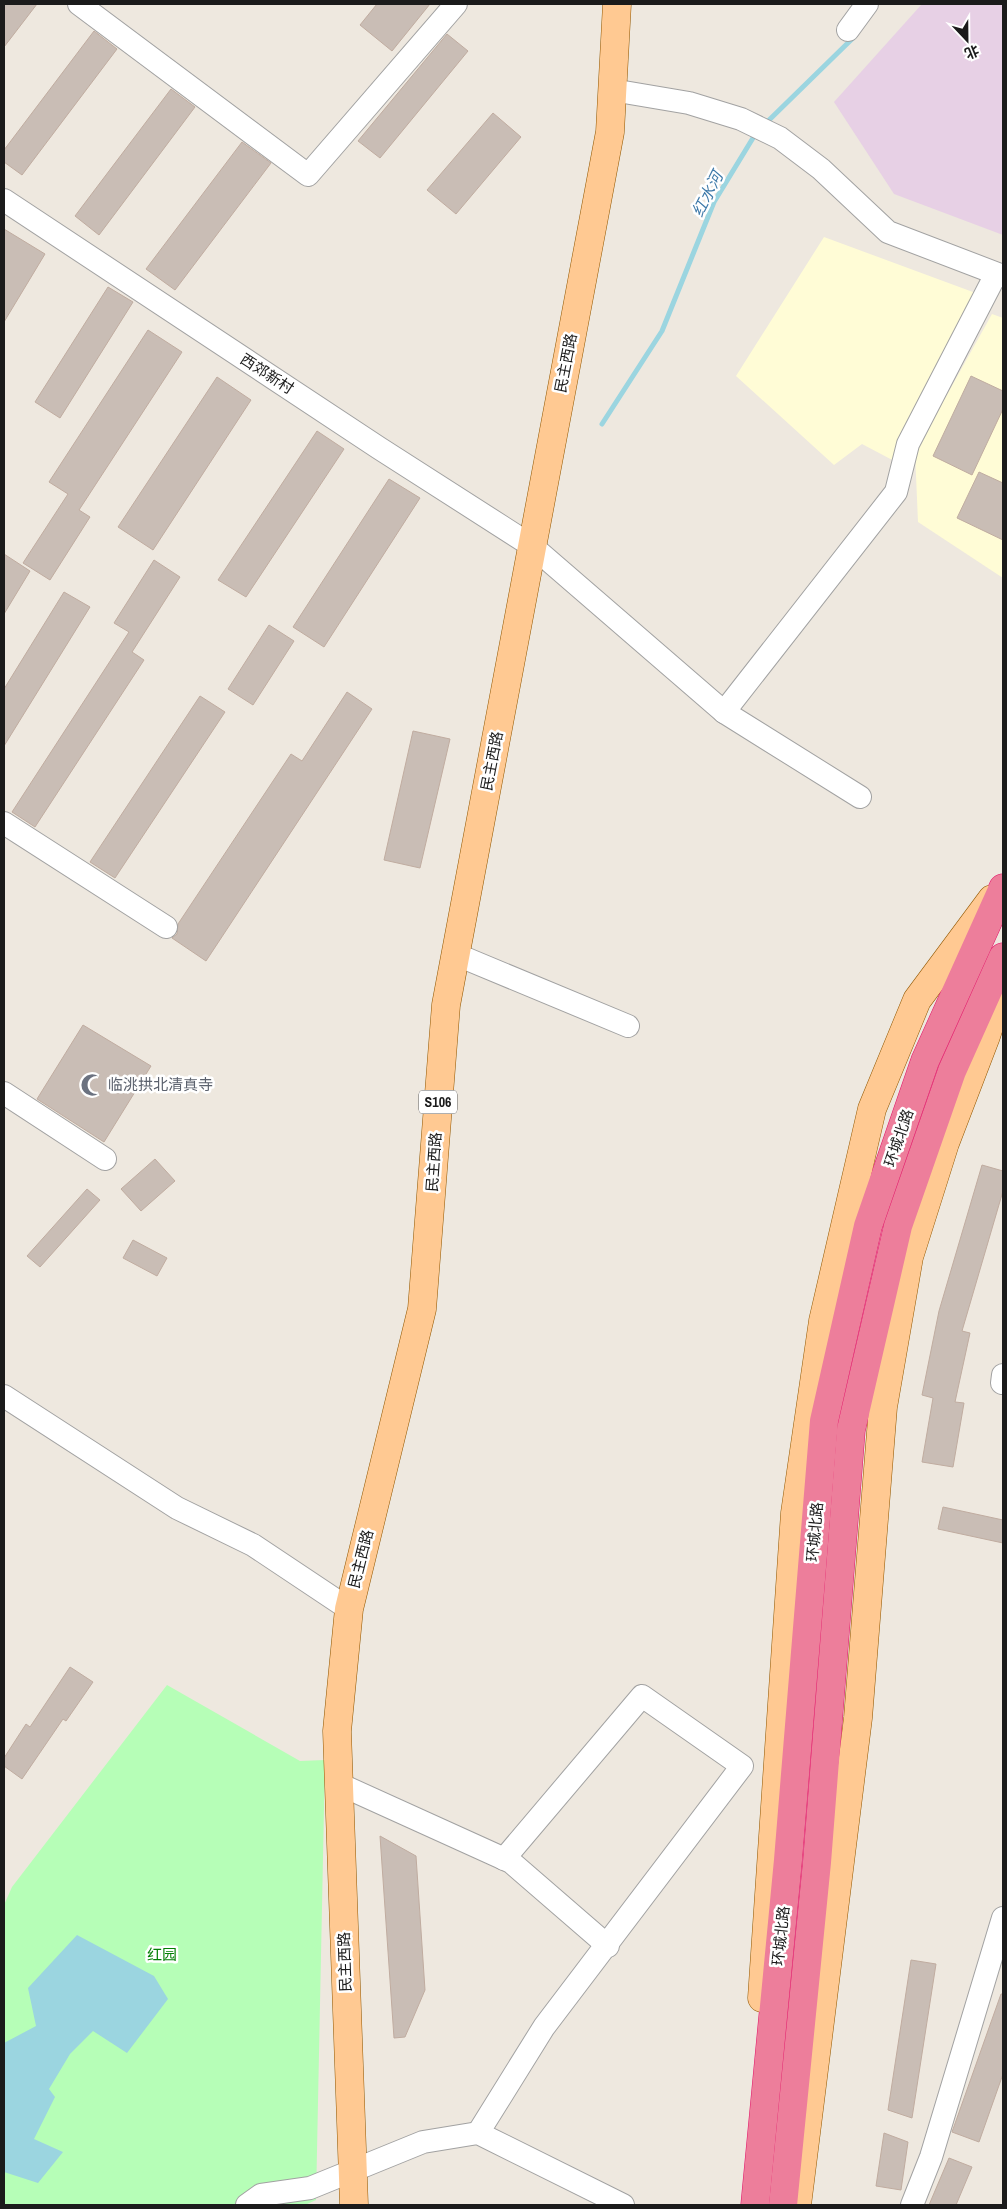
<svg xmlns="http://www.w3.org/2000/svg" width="1007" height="2209" font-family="'Archivo Narrow','Noto Sans SC',sans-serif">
<rect width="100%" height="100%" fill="#eee8df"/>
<path fill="#e7d0e5" d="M922,4H1003V235L894,194L834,102Z"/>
<g fill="#fffcd6">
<path d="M824,237L981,295L898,463L862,444L834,465L736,376Z"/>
<path d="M992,314L1003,318V578L918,522L915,452Z"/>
</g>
<path fill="#b6feb7" d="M167,1685L300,1761L325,1760L316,2200L305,2205H4V1905L12,1887Z"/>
<path fill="#9bd5e0" d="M77,1935L154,1976L168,1999L127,2053L93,2031L70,2054L49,2089L55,2097L34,2139L63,2152L38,2183L4,2172V2043L36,2026L28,1988Z"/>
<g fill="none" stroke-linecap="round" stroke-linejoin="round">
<g stroke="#9bd5e0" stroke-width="5">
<path d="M765,124L854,37"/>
<path d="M602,424L662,331L714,202L756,133"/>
</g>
</g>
<g fill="#c9bdb5" stroke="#c0aca0">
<path d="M4,4H37L4,47Z"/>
<path d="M377,4H430L392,51L360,25Z"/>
<path d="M94,31L117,49L22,175L4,162V150Z"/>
<path d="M447,34L468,51L380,158L358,141Z"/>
<path d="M171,89L195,107L99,235L75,216Z"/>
<path d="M493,113L521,137L456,214L427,190Z"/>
<path d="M242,142L271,163L175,290L146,269Z"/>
<path d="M4,229L45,254L4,322Z"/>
<path d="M108,287L133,302L60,418L35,402Z"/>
<path d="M148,330L182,352L79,510L90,517L50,580L23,563L68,494L49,482Z"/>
<path d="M971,376L1003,391V409L972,475L933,456Z"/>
<path d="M217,377L251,400L153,550L118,527Z"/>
<path d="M317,431L344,449L246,597L218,580Z"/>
<path d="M979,472L1003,483V540L957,518Z"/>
<path d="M389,479L420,498L324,647L293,627Z"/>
<path d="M4,554L30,571L4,614Z"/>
<path d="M154,560L180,577L132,652L144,660L35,827L12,812L129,632L114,623Z"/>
<path d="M64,592L90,607L4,746V689Z"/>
<path d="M269,625L294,641L253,705L228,689Z"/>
<path d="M347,692L372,709L206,961L172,938L177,934L178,924L291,754L302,761Z"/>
<path d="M200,696L225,712L115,878L90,862Z"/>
<path d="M413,731L450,739L420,868L384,860Z"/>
<path d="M83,1025L151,1066L104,1142L37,1099Z"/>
<path d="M155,1159L175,1181L141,1211L121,1189Z"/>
<path d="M982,1165L1003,1171V1191L962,1331L970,1333L955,1402L964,1403L953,1467L922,1462L933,1398L922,1395L939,1311Z"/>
<path d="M87,1189L100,1200L40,1267L27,1256Z"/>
<path d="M133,1240L167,1258L157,1276L123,1258Z"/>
<path d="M943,1507L1003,1520V1543L938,1529Z"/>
<path d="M70,1667L93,1682L66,1721L63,1719L22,1779L4,1766V1758L26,1724L30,1727Z"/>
<path d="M380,1836L416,1856L425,1990L405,2037L394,2038Z"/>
<path d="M911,1960L936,1964L912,2118L888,2110Z"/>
<path d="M1001,1994H1003V2074L979,2142L952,2132Z"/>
<path d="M884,2133L908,2142L901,2190L876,2186Z"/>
<path d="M949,2158L972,2167L956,2205H929Z"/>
</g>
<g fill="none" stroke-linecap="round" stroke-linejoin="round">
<defs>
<g id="minor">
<path d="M79,4L308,175L456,4"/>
<path d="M848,30L867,4"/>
<path d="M612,90L689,103L741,119L780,138L821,169L888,232L1003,276"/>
<path d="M4,200L379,448L532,546L724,712L860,797"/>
<path d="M724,712L896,492L908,444L996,274"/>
<path d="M4,823L166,927"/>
<path d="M455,954L628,1026"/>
<path d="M4,1093L105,1159"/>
<path d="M1003,1375L1002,1383H1003"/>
<path d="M4,1396L177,1508L253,1545L349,1609"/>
<path d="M339,1784L511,1862L608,1946"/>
<path d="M478,2133L544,2027L742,1766L642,1696L504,1859"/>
<path d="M247,2205L261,2195L310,2188L423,2142L478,2133L623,2205"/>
<path d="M912,2205L931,2157L1003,1918"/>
</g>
<g id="major">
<path d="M762,1998L795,1513L823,1321L872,1109L917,1000L992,899"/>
<path d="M354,2205L337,1731L349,1609L422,1309L446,1005L610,132L617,4"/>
<path d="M797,2205L858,1718L883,1407L909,1257L945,1143L986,1036L1003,984"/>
</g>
<g id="highway">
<path d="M755,2205L788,1860L824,1421L868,1226L925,1061L1003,888"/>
<path d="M783,2205L817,1862L851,1430L898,1226L952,1071L1003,957"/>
</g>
</defs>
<use href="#minor" stroke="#a2a2a2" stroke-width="24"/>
<use href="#major" stroke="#915700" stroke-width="29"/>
<use href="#highway" stroke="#e21569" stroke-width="29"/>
<use href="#minor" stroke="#fff" stroke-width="22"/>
<use href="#major" stroke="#ffc992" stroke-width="28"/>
<use href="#highway" stroke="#ed7e9b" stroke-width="28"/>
</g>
<defs>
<symbol id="mosque-bare" viewBox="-9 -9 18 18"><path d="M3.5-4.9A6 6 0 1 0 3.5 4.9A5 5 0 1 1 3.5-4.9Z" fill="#6b7280" stroke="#fff" stroke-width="2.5" paint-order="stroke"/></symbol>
</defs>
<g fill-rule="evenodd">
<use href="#mosque-bare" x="76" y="1069" width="32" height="32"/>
</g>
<g text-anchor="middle" stroke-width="5" stroke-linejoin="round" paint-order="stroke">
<rect fill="#fff" stroke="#5f5f5f" stroke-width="1" x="419" y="1090.5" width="38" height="23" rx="4"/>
<g font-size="14" font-weight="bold" fill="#1b1b1b">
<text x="438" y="1107">S106</text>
</g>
<g font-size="15" fill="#1b1b1b" stroke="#fff">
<text transform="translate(566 363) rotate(-79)" y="5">民主西路</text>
<text transform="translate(267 374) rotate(33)" y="5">西郊新村</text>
<text transform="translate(492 761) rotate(-79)" y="5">民主西路</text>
<text transform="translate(899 1138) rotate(-71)" y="5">环城北路</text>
<text transform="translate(434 1162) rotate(-86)" y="5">民主西路</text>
<text transform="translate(815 1532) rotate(-85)" y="5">环城北路</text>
<text transform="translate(361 1559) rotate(-76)" y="5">民主西路</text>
<text transform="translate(781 1936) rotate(-84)" y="5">环城北路</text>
<text transform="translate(345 1962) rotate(-92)" y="5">民主西路</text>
</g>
<g font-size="15" fill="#5b616d" stroke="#fff" text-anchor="start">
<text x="108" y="1090">临洮拱北清真寺</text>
</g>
<g font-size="15" fill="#027f04" stroke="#fff">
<text x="162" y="1960">红园</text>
</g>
<g font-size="16" font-style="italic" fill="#3f7aa9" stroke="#fff">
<text transform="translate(707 194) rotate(-63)" y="6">红水河</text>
</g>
</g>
<rect width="1007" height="2209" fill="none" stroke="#1b1b1b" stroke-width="10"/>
<g transform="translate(967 40) rotate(158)" stroke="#ffffff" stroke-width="4" paint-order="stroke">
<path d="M0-4L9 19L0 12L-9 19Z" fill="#1b1b1b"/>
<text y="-8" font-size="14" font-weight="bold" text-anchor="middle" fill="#1b1b1b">北</text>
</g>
</svg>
